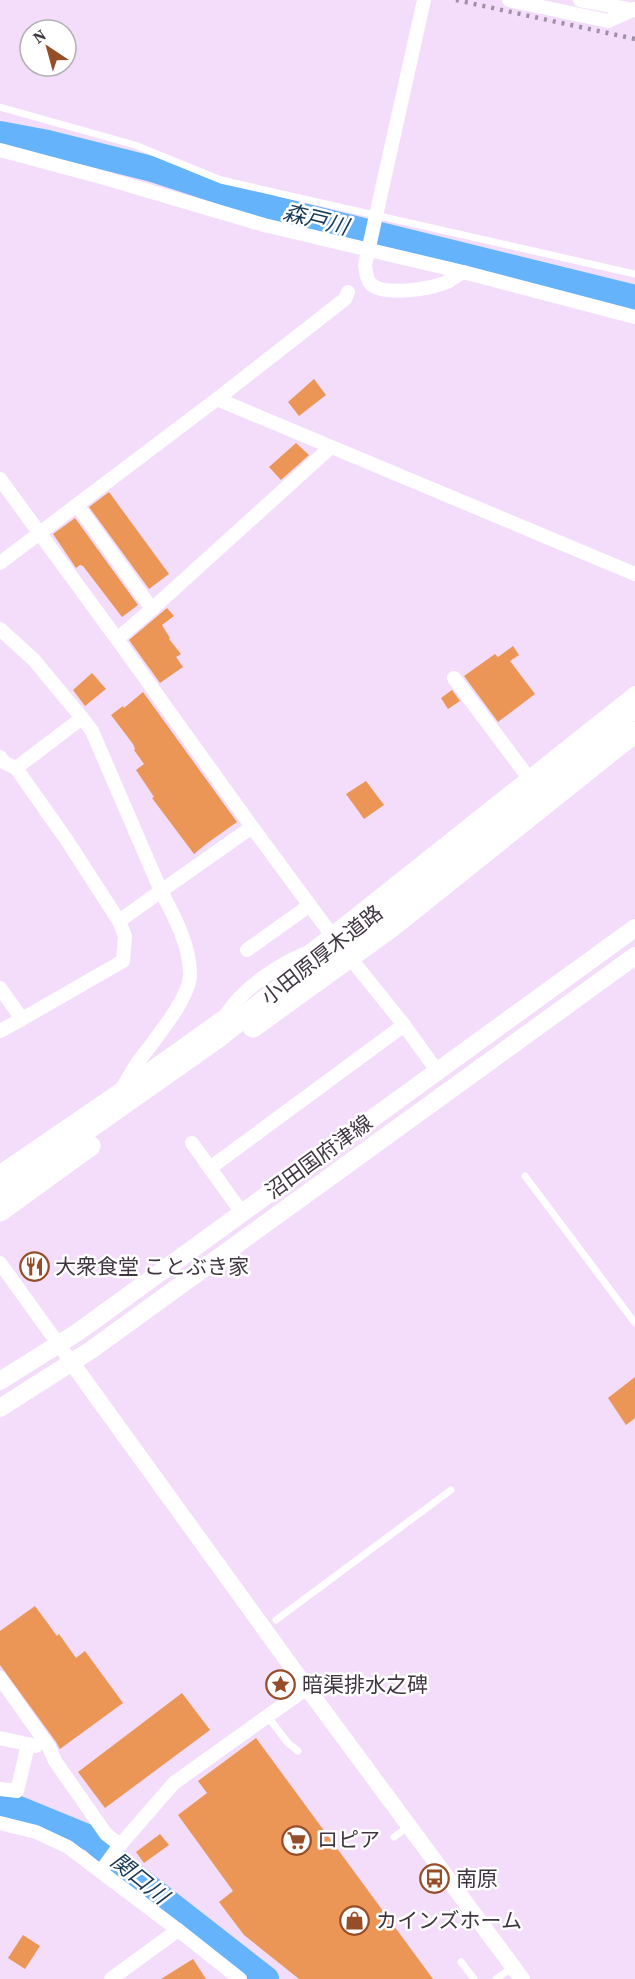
<svg xmlns="http://www.w3.org/2000/svg" width="635" height="1979" font-family="'Source Serif 4','Noto Sans JP',serif">
<rect width="100%" height="100%" fill="#f3ddfa"/>
<g fill="none" stroke-linecap="round" stroke-linejoin="round">
<g stroke="#65b3fb" stroke-width="26">
<path d="M0,134L48,143L152,169L275,209L635,298"/>
<path d="M0,1805L14,1807L92,1839L134,1876L266,1979"/>
</g>
</g>
<g fill="#eb9656">
<path d="M314,379L326,395L299,416L288,402Z"/>
<path d="M296,443L309,455L281,480L269,467Z"/>
<path d="M109,492L169,574L149,589L89,507Z"/>
<path d="M75,518L138,605L122,617L83,566L80,565L76,568L53,534Z"/>
<path d="M167,608L174,616L162,625L170,638L169,639L181,654L176,657L183,667L160,683L129,640Z"/>
<path d="M513,646L519,655L510,661L535,694L498,722L464,676L495,654L498,657Z"/>
<path d="M92,673L106,689L85,706L73,690Z"/>
<path d="M452,690L460,701L448,709L441,698Z"/>
<path d="M143,692L237,822L206,844L194,854L152,798L154,797L136,770L144,764L134,750L135,749L133,744L111,715L123,706L124,708Z"/>
<path d="M366,781L384,805L364,819L346,794Z"/>
<path d="M635,1377V1418L626,1425L608,1398Z"/>
<path d="M35,1606L57,1636L59,1634L76,1658L85,1651L123,1703L60,1749L56,1742L0,1665V1631Z"/>
<path d="M182,1693L210,1730L105,1808L78,1772Z"/>
<path d="M256,1738L397,1930L433,1979H299L244,1935L219,1902L233,1891L178,1815L207,1793L198,1781Z"/>
<path d="M160,1834L169,1845L144,1863L136,1852Z"/>
<path d="M23,1935L40,1946L25,1969L8,1958Z"/>
<path d="M193,1959L206,1979H161Z"/>
</g>
<g fill="none" stroke-linecap="round" stroke-linejoin="round">
<g stroke="#fff" stroke-width="7">
<path d="M0,107L135,145L221,180L635,274"/>
<path d="M525,1176L635,1323"/>
<path d="M276,1620L451,1490"/>
<path d="M268,1717L288,1743L298,1751"/>
<path d="M394,1837L409,1826"/>
<path d="M461,1962L474,1979"/>
<path d="M496,1979L513,1967"/>
</g>
<g stroke="#fff" stroke-width="14">
<path d="M424,0L365,265C366,271 366,278 370,283C382,297 432,289 447,282C452,279 458,275 463,272L635,317"/>
<path d="M509,0L608,21L635,9"/>
<path d="M580,0L633,10"/>
<path d="M0,150L101,177L264,225L463,272"/>
<path d="M217,399L635,574"/>
<path d="M0,479L117,639"/>
<path d="M0,563L217,399L345,299L348,292"/>
<path d="M152,609L331,447"/>
<path d="M0,629L34,660L82,718"/>
<path d="M454,678L528,777"/>
<path d="M0,757L5,763L16,768L66,839L119,921L125,936L123,961L22,1019L0,988"/>
<path d="M16,768L82,718L92,731L161,891L252,827L117,639L152,609L77,505"/>
<path d="M252,827L331,934L404,1025L437,1071"/>
<path d="M119,921L161,891C174,916 190,945 190,974C190,1000 151,1043 136,1065C132,1071 128,1079 124,1085"/>
<path d="M247,950L310,905"/>
<path d="M0,1031L22,1019"/>
<path d="M192,1143L242,1213"/>
<path d="M210,1168L404,1025"/>
<path d="M0,1172L143,1074L226,1015C242,989 281,962 309,952L635,693"/>
<path d="M0,1263L72,1363"/>
<path d="M0,1678L49,1747L55,1761L106,1834L120,1845"/>
<path d="M0,1738L36,1746"/>
<path d="M0,1789L17,1791L28,1745"/>
<path d="M0,1823L36,1832L68,1847L178,1930"/>
<path d="M101,1871L120,1845L174,1783L307,1688"/>
<path d="M111,1979L178,1930L240,1979"/>
</g>
<path stroke="#fff" stroke-width="16" d="M72,1363L307,1688L522,1979"/>
<g stroke="#fff" stroke-width="18">
<path d="M0,1381L78,1332L635,928"/>
<path d="M0,1408L91,1350L635,956"/>
</g>
<g stroke="#fff" stroke-width="21">
<path d="M253,1027L390,928L635,732"/>
<path d="M0,1191L216,1039L635,707"/>
<path d="M0,1211L90,1146"/>
</g>
<path stroke="#a090a5" stroke-width="4.5" stroke-dasharray="3 6" stroke-linecap="butt" d="M456,0L635,39"/>
</g>
<defs>
<symbol id="restaurant-ring" viewBox="-11 -11 22 22"><circle r="9.5" fill="#fff" stroke="#964e29" stroke-width="1.5"/><path d="M-5-6h1v4h1v-4h1v4h1v-4h1v5L-1.5 .5V6h-2V.5L-5-1ZM5-6V6H3V1.5H1.5Q1.5-4 5-6Z" fill="#964e29"/></symbol>
<symbol id="sight-ring" viewBox="-11 -11 22 22"><circle r="9.5" fill="#fff" stroke="#964e29" stroke-width="1.5"/><path d="M0-6L1.8-2.2L6-1.7L2.9 1.2L3.7 5.4L0 3.3L-3.7 5.4L-2.9 1.2L-6-1.7L-1.8-2.2Z" fill="#964e29"/></symbol>
<symbol id="supermarket-ring" viewBox="-11 -11 22 22"><circle r="9.5" fill="#fff" stroke="#964e29" stroke-width="1.5"/><path d="M-6-5.5h2.5l.6 2H6L4.5 2H-2.5L-4.4-4H-6ZM-1.5 3.2a1.3 1.3 0 1 0 .1 0ZM3 3.2a1.3 1.3 0 1 0 .1 0Z" fill="#964e29"/></symbol>
<symbol id="bus-ring" viewBox="-11 -11 22 22"><circle r="9.5" fill="#fff" stroke="#964e29" stroke-width="1.5"/><path d="M-5-6H5V4H4V6H2V4H-2V6H-4V4H-5ZM-3.5-4V0h7V-4ZM-3.5 1.2v1.5H-2V1.2ZM2 1.2v1.5H3.5V1.2Z" fill="#964e29"/></symbol>
<symbol id="shop-ring" viewBox="-11 -11 22 22"><circle r="9.5" fill="#fff" stroke="#964e29" stroke-width="1.5"/><path d="M-5-2.5h2.3a2.7 3.5 0 0 1 5.4 0H5L5.5 6h-11ZM-1.5-2.5h3a1.5 2.3 0 0 0-3 0Z" fill="#964e29"/></symbol>
</defs>
<g fill-rule="evenodd">
<use href="#restaurant-ring" x="18" y="1250" width="33" height="33"/>
<use href="#sight-ring" x="264" y="1668" width="33" height="33"/>
<use href="#supermarket-ring" x="280" y="1824" width="33" height="33"/>
<use href="#bus-ring" x="418" y="1862" width="33" height="33"/>
<use href="#shop-ring" x="338" y="1904" width="33" height="33"/>
</g>
<g text-anchor="middle" stroke-width="5" stroke-linejoin="round" paint-order="stroke">
<g font-size="21" fill="#3f3641" stroke="#fff">
<text transform="translate(322 955) rotate(-38)" y="7">小田原厚木道路</text>
<text transform="translate(319 1157) rotate(-36)" y="7">沼田国府津線</text>
</g>
<g font-size="21" fill="#3f3641" stroke="#fff" text-anchor="start">
<text x="55" y="1274">大衆食堂 ことぶき家</text>
<text x="302" y="1692">暗渠排水之碑</text>
<text x="317" y="1847">ロピア</text>
<text x="456" y="1886">南原</text>
<text x="376" y="1928">カインズホーム</text>
</g>
<g font-size="22" font-style="italic" fill="#173854" stroke="#fff">
<text transform="translate(316 219) rotate(14)" y="8">森戸川</text>
<text transform="translate(140 1878) rotate(39)" y="8">関口川</text>
</g>
</g>
<g transform="translate(48 48) rotate(324)"><circle r="28" fill="#ffffff" stroke="#b2afb3" stroke-width="1.5"/>
<path d="M0-4.5L10 22L0 15L-10 22Z" fill="#964e29"/>
<text y="-9" font-size="16" font-weight="bold" text-anchor="middle" fill="#3f3641">N</text>
</g>
</svg>
